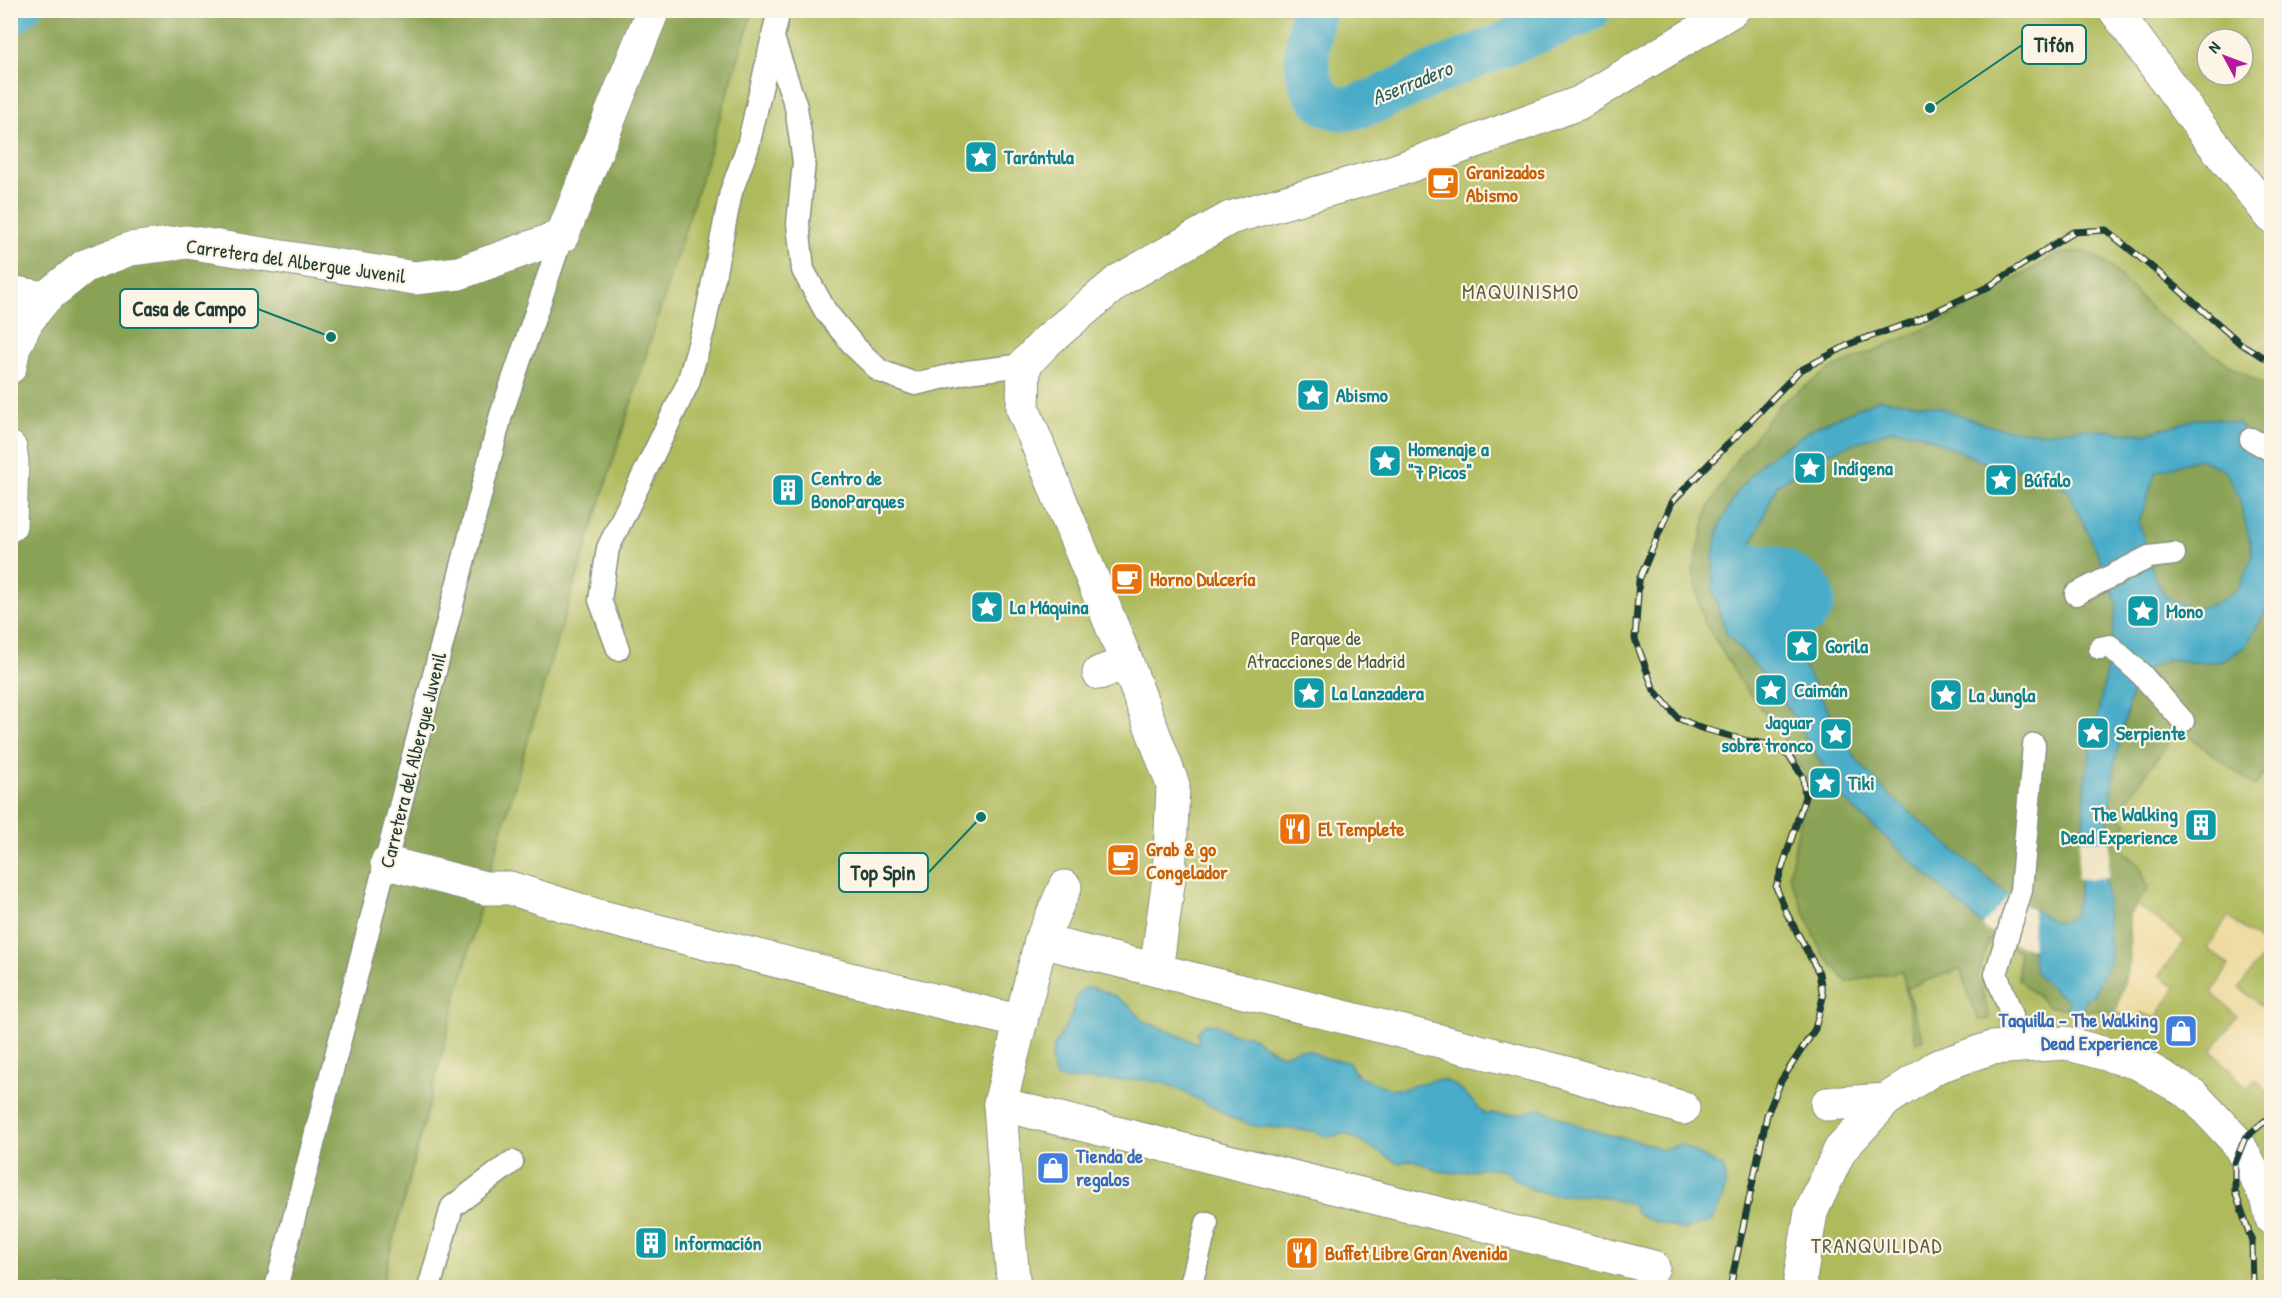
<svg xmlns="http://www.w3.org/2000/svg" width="2282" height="1298" font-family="'Patrick Hand',sans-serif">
<rect width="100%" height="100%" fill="#fcf5e5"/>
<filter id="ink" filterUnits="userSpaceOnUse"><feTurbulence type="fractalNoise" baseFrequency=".0167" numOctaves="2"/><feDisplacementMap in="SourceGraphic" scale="12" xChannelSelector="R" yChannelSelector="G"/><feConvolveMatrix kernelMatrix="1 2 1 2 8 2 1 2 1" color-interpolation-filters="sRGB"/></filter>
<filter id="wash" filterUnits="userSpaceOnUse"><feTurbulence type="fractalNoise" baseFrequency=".008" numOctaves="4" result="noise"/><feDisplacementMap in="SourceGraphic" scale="24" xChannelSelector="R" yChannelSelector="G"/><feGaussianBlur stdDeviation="1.35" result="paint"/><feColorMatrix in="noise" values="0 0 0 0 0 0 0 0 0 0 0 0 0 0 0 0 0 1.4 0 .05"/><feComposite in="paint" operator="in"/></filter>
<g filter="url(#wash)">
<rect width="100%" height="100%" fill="#f0e3c5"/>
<path fill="#aeba5c" stroke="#667c48" stroke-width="1.5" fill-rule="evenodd" d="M753,11H2271V1287L381,1288L485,888L550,663ZM2207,39H2243V75H2207Z"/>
<g fill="#8aa254" stroke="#547044" stroke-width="1.5">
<path d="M10,11H753L550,663L485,888L381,1287H11Z"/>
<path d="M2086,251C2115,264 2132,292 2155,312C2191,342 2231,366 2271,389V765L2255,786L2179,729L2116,814L2127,823L2113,842L2140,865L2148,888L2129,915L2130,961L2116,1012L2049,1007L2018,979L2019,951L1989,940L1978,975L1990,1019L1978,1020L1960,969L1906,988L1923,1039L1916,1043L1902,971L1847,982L1822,953L1789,876L1808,780L1781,734L1742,684L1703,620L1693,571L1708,509L1735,462L1781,403L1829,370L1941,322L2058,254Z"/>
</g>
<g fill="#eeda9e" stroke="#868c69" stroke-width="1.5">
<path d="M2137,905L2185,941L2159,975L2176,988L2156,1018L2140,1013L2137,1021L2116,1012L2130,961L2129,915Z"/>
<path d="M2228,917L2269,948L2239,988L2271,1013V1095L2256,1079L2247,1088L2212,1051L2237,1016L2212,993L2229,965L2207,948Z"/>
</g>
<g fill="#49acc8" stroke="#34747e" stroke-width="1.5" fill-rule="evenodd">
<path d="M1403,11V10L1437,11L1425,16H1404Z"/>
<path d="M1879,399L1936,406L1992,427L2038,433L2085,429L2144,434L2196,419H2218L2239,424L2271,465V602L2245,647L2220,662H2191L2167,659L2143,671L2134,683L2115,761L2109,812L2105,872L2110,959L2094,996L2085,998L2083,1014L2067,1012L2068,999L2058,994L2035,972L2032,949L1983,925L1845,801L1776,689L1727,634L1713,592V556L1719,527L1737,492L1762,462L1815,427ZM1894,429L1920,434L1997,468L2035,469L2068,491L2095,547L2117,603L2109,657L2086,776L2079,891L2074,915L2064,922L2052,921L2004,892L1887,793L1856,759L1788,639L1763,613L1755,596L1752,543L1777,485L1830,452ZM2199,459L2225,470L2239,497L2253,555L2239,588L2215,604L2193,609L2166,597L2155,579L2139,522L2156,472Z"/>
<path d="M1091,987L1113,995L1130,1006L1144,1021L1197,1043L1199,1040L1197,1034L1201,1027L1207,1024L1217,1025L1233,1034L1248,1035L1275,1052L1283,1055L1299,1049L1311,1051L1323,1058L1348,1062C1357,1077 1360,1078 1376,1083C1384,1086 1389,1090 1397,1089C1416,1089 1432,1073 1451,1083C1460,1087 1477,1106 1485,1114H1520L1541,1108C1560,1117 1578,1126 1598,1132C1619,1138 1642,1139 1661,1150L1680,1144L1724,1168C1729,1185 1721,1207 1711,1222L1683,1230L1646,1219L1635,1211L1634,1205L1599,1196L1552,1195L1534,1190L1515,1180L1505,1171L1485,1168L1455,1173L1438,1171L1413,1160L1398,1163L1345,1133L1328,1137L1313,1131L1254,1126L1229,1117L1217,1109L1167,1084L1146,1080H1063L1055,1076L1051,1061L1054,1046L1071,1017L1074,1002L1082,989Z"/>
</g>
<g fill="#f0e3c5">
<path d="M2080,840L2110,841L2108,878L2077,879Z"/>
<path d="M2009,895L2033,910L2032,949L2013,943L1984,929L1983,925Z"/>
</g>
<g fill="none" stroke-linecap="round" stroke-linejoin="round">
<path stroke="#49acc8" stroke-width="14" d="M10,28L22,24L36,10"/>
<path stroke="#49acc8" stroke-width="45" d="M1313,10C1308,40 1297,84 1328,104C1333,107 1345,109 1350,108C1379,102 1412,83 1439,71C1488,50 1539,32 1588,10"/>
<path stroke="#49acc8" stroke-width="78" d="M1754,583L1773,585L1796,599"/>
</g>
</g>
<g filter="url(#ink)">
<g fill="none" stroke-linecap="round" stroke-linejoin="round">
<defs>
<g id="lane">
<path d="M773,38L796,107L804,162L798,223L803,270L826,312L855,347L880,371L915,384L967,372L1024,365"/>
<path d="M2251,439L2272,451"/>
<path d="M2076,594L2149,557L2174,554"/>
<path d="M2100,648L2110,646L2141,674L2183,721"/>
<path d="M618,649L600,600L608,548L688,383L704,327L731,192L748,146L779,10"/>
<path d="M2012,1015L1996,974L2021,890L2034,745"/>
<path d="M276,1288L501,415L562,236"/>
<path d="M429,1288L452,1207L512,1162"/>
<path d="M1190,1288L1207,1223"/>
</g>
<g id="street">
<path d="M2115,10L2200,127L2272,217"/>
<path d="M10,292L45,298"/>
<path d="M10,367L14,347L27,321L45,298L85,266L130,249L187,242L415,278L459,273L562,236L653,10"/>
<path d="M10,448L12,461L10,525"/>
<path d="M1099,673L1127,663"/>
<path d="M387,863L485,888H510L598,916L1021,1022"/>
<path d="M1041,941L1065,887"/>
<path d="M1156,970L1169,878L1173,785L1127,663L1023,409L1024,365L1048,340L1120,280L1230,218L1398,170L1579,103L1733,10"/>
<path d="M1000,1104L1009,1236L1014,1288"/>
<path d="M1827,1104L1886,1100"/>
<path d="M1653,1267L1000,1104L1041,941L1563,1072L1683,1108"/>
<path d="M1802,1288L1800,1279L1811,1212L1840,1150L1886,1100L1936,1067L1991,1048L2066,1043L2138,1063L2179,1087L2194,1096L2238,1143L2268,1201L2272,1219"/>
</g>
</defs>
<use href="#lane" stroke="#88907c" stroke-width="25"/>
<use href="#street" stroke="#88907c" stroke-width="35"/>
<use href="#lane" stroke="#fff" stroke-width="22"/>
<use href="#street" stroke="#fff" stroke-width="33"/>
<defs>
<g id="rail">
<path d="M1730,1288L1767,1115L1781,1081L1815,1029L1823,997L1819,973L1787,914L1776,887L1805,797L1803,777L1790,757L1773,745L1748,741L1701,728L1678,718L1654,690L1635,639L1639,580L1672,502L1799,371L1852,343L1915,321L1988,287L2073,232L2106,230L2175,286L2241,344L2272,362"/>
<path d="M2253,1288L2252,1242L2235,1191V1163L2245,1138L2272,1115"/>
</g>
</defs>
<use href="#rail" stroke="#1f3d34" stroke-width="7"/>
<use href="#rail" stroke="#fcf5e5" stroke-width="4.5" stroke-dasharray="14" stroke-linecap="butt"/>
</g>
</g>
<defs>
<symbol id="sight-square" viewBox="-11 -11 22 22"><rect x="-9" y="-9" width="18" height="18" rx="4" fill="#0f9aa8" stroke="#fcf5e5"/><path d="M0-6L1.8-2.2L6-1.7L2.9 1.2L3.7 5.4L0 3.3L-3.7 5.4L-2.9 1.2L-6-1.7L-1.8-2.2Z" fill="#fff"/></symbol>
<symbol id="cafe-square" viewBox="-11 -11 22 22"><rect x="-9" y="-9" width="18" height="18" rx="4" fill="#e8710a" stroke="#fcf5e5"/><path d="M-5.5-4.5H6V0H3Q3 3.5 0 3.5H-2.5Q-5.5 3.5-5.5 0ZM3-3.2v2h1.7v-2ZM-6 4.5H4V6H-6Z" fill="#fff"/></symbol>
<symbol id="building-square" viewBox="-11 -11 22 22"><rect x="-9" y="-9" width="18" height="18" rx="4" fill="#0f9aa8" stroke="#fcf5e5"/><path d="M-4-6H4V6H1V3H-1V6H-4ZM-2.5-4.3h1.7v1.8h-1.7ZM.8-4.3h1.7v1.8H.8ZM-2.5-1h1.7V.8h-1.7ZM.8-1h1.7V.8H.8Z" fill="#fff"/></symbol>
<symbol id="restaurant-square" viewBox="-11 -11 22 22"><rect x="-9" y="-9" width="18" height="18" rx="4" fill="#e8710a" stroke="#fcf5e5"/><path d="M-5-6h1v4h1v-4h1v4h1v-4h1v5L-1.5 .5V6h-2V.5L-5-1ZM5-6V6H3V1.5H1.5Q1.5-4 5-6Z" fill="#fff"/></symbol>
<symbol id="shop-square" viewBox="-11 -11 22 22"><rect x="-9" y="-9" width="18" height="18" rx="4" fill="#3f7fe0" stroke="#fcf5e5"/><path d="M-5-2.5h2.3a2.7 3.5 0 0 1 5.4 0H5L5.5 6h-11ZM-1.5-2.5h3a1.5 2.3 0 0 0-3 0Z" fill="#fff"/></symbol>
</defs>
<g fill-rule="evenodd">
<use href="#sight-square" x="962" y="138" width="38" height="38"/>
<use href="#cafe-square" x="1424" y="164" width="38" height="38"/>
<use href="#sight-square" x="1294" y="376" width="38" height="38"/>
<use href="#sight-square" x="1366" y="442" width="38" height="38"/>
<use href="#sight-square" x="1791" y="449" width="38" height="38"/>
<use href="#sight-square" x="1982" y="461" width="38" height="38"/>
<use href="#building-square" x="769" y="471" width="38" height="38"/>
<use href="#cafe-square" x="1108" y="560" width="38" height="38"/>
<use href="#sight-square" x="968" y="588" width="38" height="38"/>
<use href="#sight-square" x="2124" y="592" width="38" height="38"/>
<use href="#sight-square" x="1783" y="627" width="38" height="38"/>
<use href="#sight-square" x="1752" y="671" width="38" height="38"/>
<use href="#sight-square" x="1290" y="674" width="38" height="38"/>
<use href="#sight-square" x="1927" y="676" width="38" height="38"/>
<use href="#sight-square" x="2074" y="714" width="38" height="38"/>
<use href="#sight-square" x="1817" y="715" width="38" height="38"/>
<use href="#sight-square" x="1806" y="764" width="38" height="38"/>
<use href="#building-square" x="2182" y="806" width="38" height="38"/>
<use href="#restaurant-square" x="1276" y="810" width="38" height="38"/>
<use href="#cafe-square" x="1104" y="841" width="38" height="38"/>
<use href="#shop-square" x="2162" y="1012" width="38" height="38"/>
<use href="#shop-square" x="1034" y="1149" width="38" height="38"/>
<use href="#building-square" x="632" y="1224" width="38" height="38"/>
<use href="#restaurant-square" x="1283" y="1234" width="38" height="38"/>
</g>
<g text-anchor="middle" stroke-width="4.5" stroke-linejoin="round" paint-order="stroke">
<g font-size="20" font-weight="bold" fill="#0d838f" stroke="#fcf5e5" text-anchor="start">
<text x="1004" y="164">Tarántula</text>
<text x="1336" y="402">Abismo</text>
<text x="1408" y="456">Homenaje a<tspan x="1408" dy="23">"7 Picos"</tspan></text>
<text x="1833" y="475">Indígena</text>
<text x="811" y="485">Centro de<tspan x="811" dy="23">BonoParques</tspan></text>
<text x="2024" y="487">Búfalo</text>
<text x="1010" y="614">La Máquina</text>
<text x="2166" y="618">Mono</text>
<text x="1825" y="653">Gorila</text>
<text x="1794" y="697">Caimán</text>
<text x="1332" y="700">La Lanzadera</text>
<text x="1969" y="702">La Jungla</text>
<text x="1813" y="729" text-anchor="end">Jaguar<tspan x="1813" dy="23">sobre tronco</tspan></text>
<text x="2116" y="740">Serpiente</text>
<text x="1848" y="790">Tiki</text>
<text x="2178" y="821" text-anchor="end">The Walking<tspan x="2178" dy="23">Dead Experience</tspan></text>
<text x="674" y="1250">Información</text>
</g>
<g font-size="20" font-weight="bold" fill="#c56008" stroke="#fcf5e5" text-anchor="start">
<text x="1466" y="179">Granizados<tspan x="1466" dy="23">Abismo</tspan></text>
<text x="1150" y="586">Horno Dulcería</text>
<text x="1318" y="836">El Templete</text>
<text x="1146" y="856">Grab &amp; go<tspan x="1146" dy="23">Congelador</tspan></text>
<text x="1325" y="1260">Buffet Libre Gran Avenida</text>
</g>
<g font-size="20" fill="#1f3d34" stroke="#fcf5e5">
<text transform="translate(296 261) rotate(8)" y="7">Carretera del Albergue Juvenil</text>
<text transform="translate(413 760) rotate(-76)" y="7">Carretera del Albergue Juvenil</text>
</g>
<g font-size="20" fill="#435c3e" stroke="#fcf5e5">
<text x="1326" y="645">Parque de<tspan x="1326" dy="23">Atracciones de Madrid</tspan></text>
</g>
<g font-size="20" font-weight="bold" fill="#366cbe" stroke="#fcf5e5" text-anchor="end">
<text x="2158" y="1027">Taquilla - The Walking<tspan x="2158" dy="23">Dead Experience</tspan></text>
<text x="1076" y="1163" text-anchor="start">Tienda de<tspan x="1076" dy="23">regalos</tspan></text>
</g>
<g font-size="21" font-style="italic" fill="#2c5e60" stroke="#fcf5e5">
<text transform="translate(1412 83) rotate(-22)" y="7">Aserradero</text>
</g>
<g font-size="21" letter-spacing="1.5" fill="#625d46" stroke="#fcf5e5">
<text x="1521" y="299">MAQUINISMO</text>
<text x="1877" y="1253">TRANQUILIDAD</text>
</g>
</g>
<path fill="none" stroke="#0f766e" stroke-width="2" d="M1930 108L2022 45M331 337L258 309M981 817L928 873"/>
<g fill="#0f766e" stroke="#fcf5e5" stroke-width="2">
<circle cx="1930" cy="108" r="6"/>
<circle cx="331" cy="337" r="6"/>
<circle cx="981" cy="817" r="6"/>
</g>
<g fill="#fcf5e5" stroke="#0f766e" stroke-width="2">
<rect x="2022" y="25" width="64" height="39" rx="6"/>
<rect x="120" y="289" width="138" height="39" rx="6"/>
<rect x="839" y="853" width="89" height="39" rx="6"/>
</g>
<g font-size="21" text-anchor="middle" font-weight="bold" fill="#1f3d34">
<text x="2054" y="52">Tifón</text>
<text x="189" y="316">Casa de Campo</text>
<text x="883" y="880">Top Spin</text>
</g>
<rect width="2282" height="1298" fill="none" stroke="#fcf5e5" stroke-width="36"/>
<g transform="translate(2225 57) rotate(311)"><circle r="28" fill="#fcf5e5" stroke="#a4ab9e" stroke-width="1.5"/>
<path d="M0-4.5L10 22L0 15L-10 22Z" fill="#b5179e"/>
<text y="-9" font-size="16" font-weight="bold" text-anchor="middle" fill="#1f3d34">N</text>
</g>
</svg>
